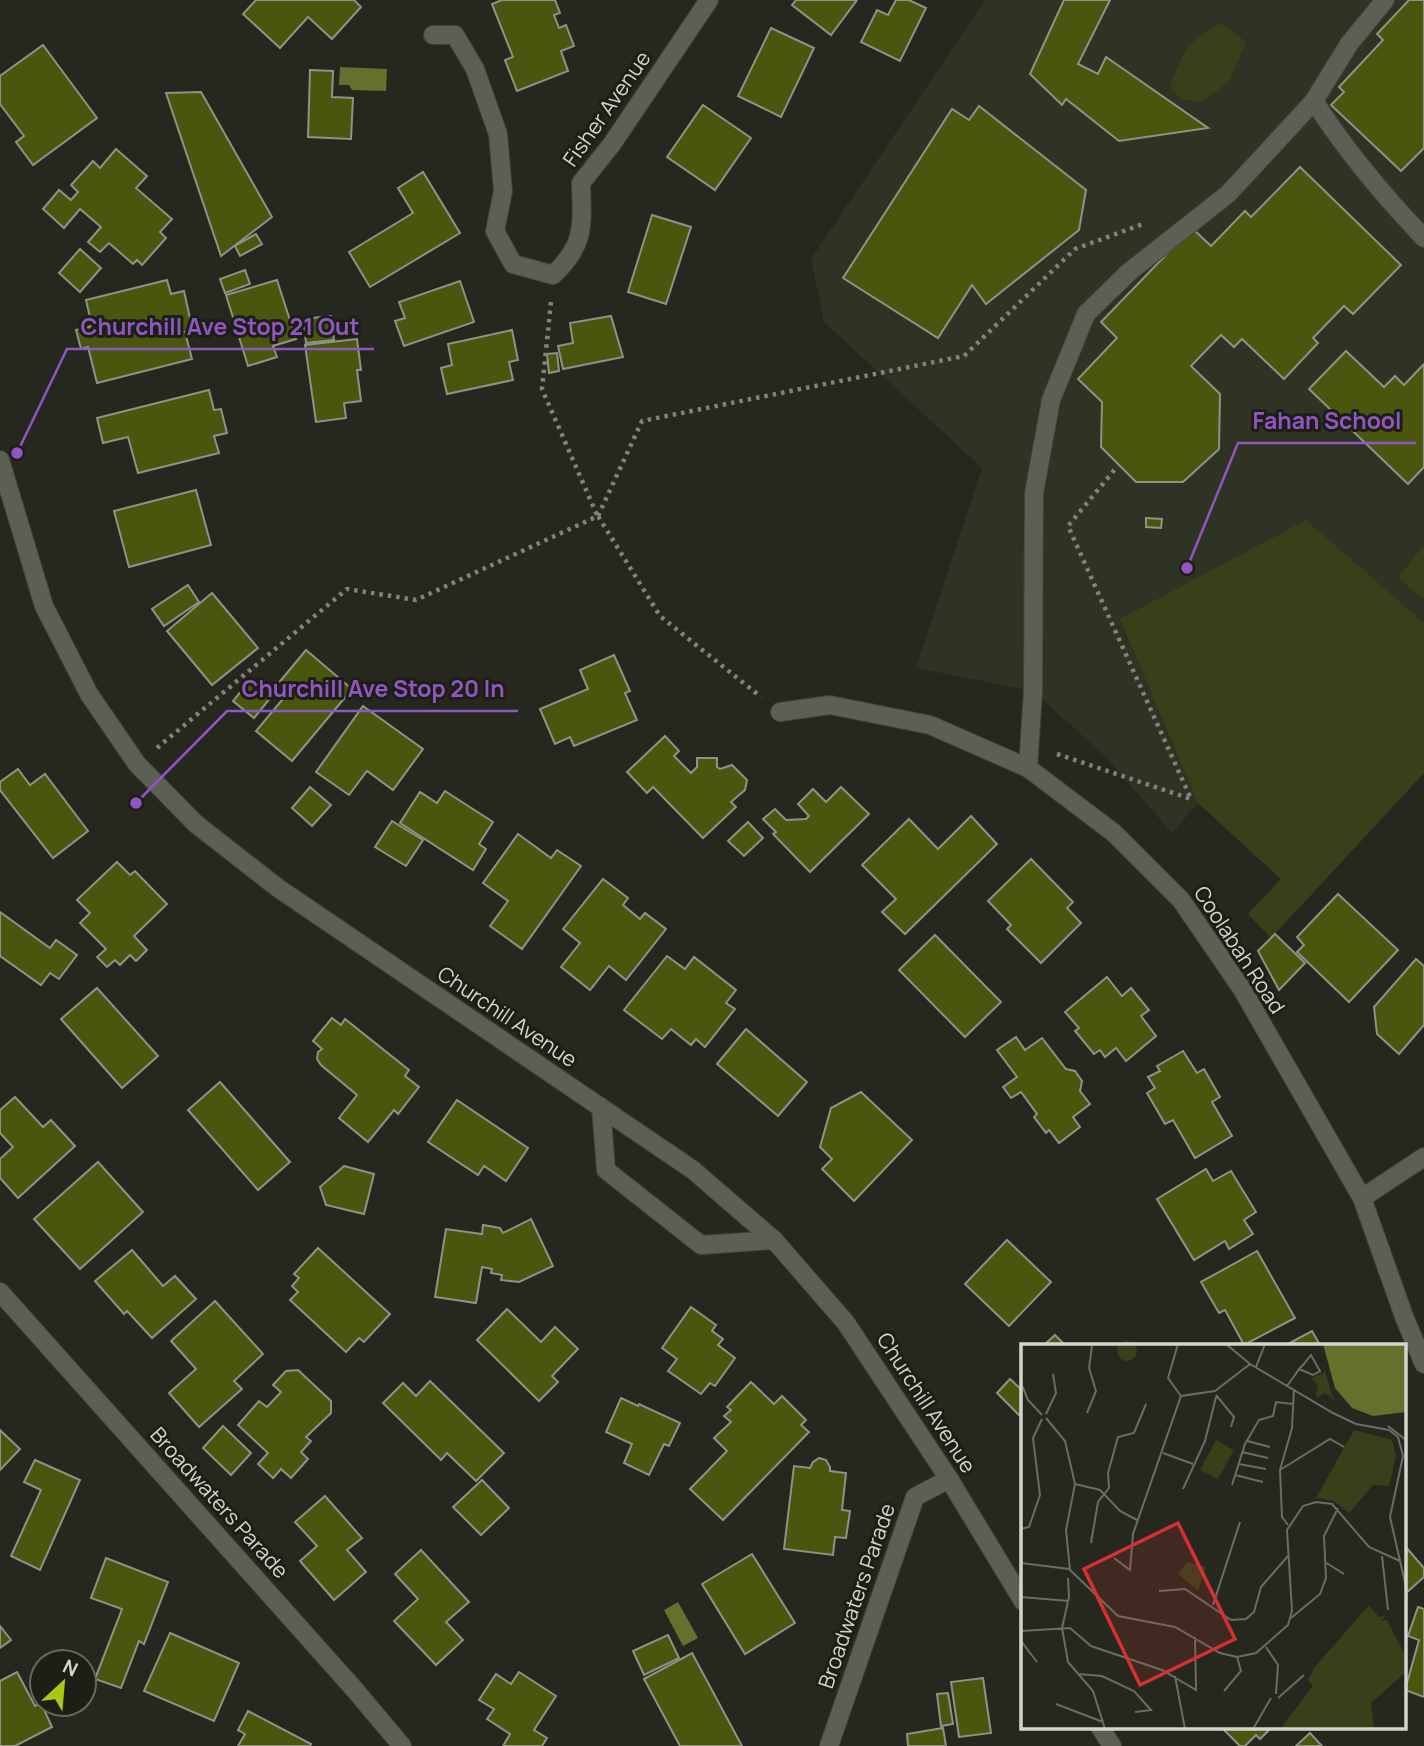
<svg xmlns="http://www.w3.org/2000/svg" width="1424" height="1746" font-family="Manrope,sans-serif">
<rect width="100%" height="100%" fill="#26281f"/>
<path fill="#2f3323" d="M985,0H1424V773L1271,938L1248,914L1281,879L1198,803L1172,833L1107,758L1033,691L916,668L982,468L824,322L811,259Z"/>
<g fill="#38401a">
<path d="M1221,23L1246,42L1229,82L1200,102L1182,99L1170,88C1182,51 1188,43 1221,23Z"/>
<path d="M1306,520L1424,623V773L1271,938L1248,914L1281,879L1198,803L1120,619Z"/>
<path d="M1424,545V599L1398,578Z"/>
</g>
<g fill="#63712d">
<path d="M340,67L387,69L386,91L352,90L349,85H339Z"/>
<path d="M678,1602L698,1638L683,1646L664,1610Z"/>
</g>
<g fill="#4a560d" stroke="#8f9287" stroke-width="2">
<path d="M256,0H354L361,7L332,39L308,17L280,48L243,14Z"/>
<path d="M502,0H555L560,13L554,15L559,28L566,25L574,46L561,51L568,71L517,91L505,60L513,57L492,4Z"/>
<path d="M796,0H857L831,35L792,5Z"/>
<path d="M896,0H909L926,8L900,61L861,42L877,10L888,15Z"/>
<path d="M1064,0H1110L1078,64L1098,74L1106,57L1208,128L1119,141L1066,99L1062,105L1030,74Z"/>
<path d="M1409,0H1424V148L1401,171L1331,105L1344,92L1339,87L1383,40L1377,34Z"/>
<path d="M771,28L814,48L781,117L738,96Z"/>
<path d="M43,45L97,118L33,165L16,142L24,136L0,104V76Z"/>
<path d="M310,70L333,71L332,97L353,98L351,139L308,137Z"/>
<path d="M201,92L272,217L221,256L166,93Z"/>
<path d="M703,105L751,138L715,190L667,157Z"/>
<path d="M979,106L1086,190L1079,230L986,304L972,285L938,338L843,278L952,109L969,120Z"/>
<path d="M116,149L147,176L136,188L172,219L160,232L166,238L142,265L137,260L133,264L109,243L100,252L88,242L101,227L80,209L64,228L43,209L59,190L71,200L78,192L71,185L93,161L100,168Z"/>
<path d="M1300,167L1401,265L1353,314L1344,306L1313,338L1318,343L1284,379L1242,339L1234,347L1221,335L1191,366L1220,394L1219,449L1183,482H1136L1101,447L1102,402L1078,379L1117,338L1101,322L1192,228L1211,246L1245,211L1251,217Z"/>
<path d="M423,172L460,233L370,287L349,252L413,213L398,188Z"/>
<path d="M652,215L691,227L666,304L628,292Z"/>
<path d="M256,234L262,244L240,256L235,246Z"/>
<path d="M80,249L101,268L80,292L59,273Z"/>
<path d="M245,270L250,284L225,293L220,279Z"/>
<path d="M167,280L171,294L184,291L193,332H185L192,359L97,383L88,347L81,349L76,330L92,326L86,300Z"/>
<path d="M277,280L296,339L273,346L277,357L248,366L226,295Z"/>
<path d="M460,281L474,322L404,346L395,321L405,318L399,302Z"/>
<path d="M331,316L334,340L306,343L303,319Z"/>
<path d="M611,316L623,357L563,369L558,346L573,343L570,323Z"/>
<path d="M512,330L518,360L509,362L513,380L447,394L441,368L452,365L448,344Z"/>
<path d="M357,339L361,370H357L361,401L344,403L346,418L316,422L305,345Z"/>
<path d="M1346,351L1384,387L1395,376L1404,385L1424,364V467L1408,484L1309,389Z"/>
<path d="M557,353L559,371L549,373L547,354Z"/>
<path d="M209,390L214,410L221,409L227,433L214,436L219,453L138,473L128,437L103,443L97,418Z"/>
<path d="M196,490L211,545L129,567L114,511Z"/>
<path d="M1146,518L1162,519L1161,528L1146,527Z"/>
<path d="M188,585L199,602L164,626L152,609Z"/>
<path d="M212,593L258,648L212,685L167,631Z"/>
<path d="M306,650L352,689L292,761L256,731L287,694L277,685Z"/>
<path d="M614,655L630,691L625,693L637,720L574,746L570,737L555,744L540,709L588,689L580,670Z"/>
<path d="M251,679L272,696L254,718L233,701Z"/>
<path d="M363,706L423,749L393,790L367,771L349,795L316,772Z"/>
<path d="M665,736L679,751L674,756L691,773L697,767V758H717V767L720,769L732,765L747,780L745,790L731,802L736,807L703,838L653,787L647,793L627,772Z"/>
<path d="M18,769L30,785L45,774L88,831L53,858L0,790V782Z"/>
<path d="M310,787L331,805L312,826L292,808Z"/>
<path d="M841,787L869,814L810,872L773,834L776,832L763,819L775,809L786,820L806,819L809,816L798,804L813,789L826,802Z"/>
<path d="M445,791L493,822L479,844L486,849L473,870L400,823L420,792L437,803Z"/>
<path d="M971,816L997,844L905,934L882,912L896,899L862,865L909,819L938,849Z"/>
<path d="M392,821L423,840L406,866L375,847Z"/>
<path d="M748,822L763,838L744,856L728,841Z"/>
<path d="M518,834L551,858L557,850L581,866L522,949L490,926L508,901L483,883Z"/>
<path d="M1031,859L1073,902L1067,908L1081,923L1041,963L1007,929L1011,925L988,901Z"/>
<path d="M117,862L130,875L135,871L167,904L134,936L147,950L136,961L130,955L120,965L115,960L107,967L97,957L106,949L80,923L90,913L77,900Z"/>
<path d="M603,879L628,898L623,905L640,919L645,913L666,929L626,980L609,966L590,990L561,967L580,943L563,929Z"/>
<path d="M1338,894L1398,950L1349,1002L1297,952L1304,945L1297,937Z"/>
<path d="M0,912L50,948L56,940L77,955L59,979L50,973L41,985L0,956Z"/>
<path d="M1275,934L1305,963L1279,990L1258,951Z"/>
<path d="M935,935L1001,1002L965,1037L899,970Z"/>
<path d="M667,956L685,969L694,957L736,990L726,1003L735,1009L705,1047L696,1039L691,1045L671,1029L662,1039L624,1010Z"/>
<path d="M1416,959L1424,966V1025L1399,1054L1377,1034L1374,1007Z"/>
<path d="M1107,977L1122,996L1131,988L1149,1010L1141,1016L1156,1036L1126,1061L1116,1048L1105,1057L1100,1050L1094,1054L1075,1031L1079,1028L1065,1012Z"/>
<path d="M97,988L158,1056L122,1088L61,1019Z"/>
<path d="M332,1018L341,1025L345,1019L409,1070L405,1076L419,1087L398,1114L394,1110L368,1142L339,1118L357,1095L321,1065L317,1059L318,1052L322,1049L313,1041Z"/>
<path d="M746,1029L807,1082L778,1116L717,1064Z"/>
<path d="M1016,1037L1025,1050L1042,1038L1066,1069L1075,1071L1082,1081L1080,1091L1090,1104L1073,1117L1080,1127L1059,1143L1049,1130L1046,1133L1034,1117L1037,1114L1021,1092L1011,1098L1003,1087L1017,1077L997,1050Z"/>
<path d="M1183,1051L1197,1073L1204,1069L1220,1097L1212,1102L1232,1136L1195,1158L1173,1120L1165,1124L1147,1093L1155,1088L1148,1077L1160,1071L1157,1066Z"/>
<path d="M220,1082L290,1162L258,1190L188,1110Z"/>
<path d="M861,1092L912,1140L854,1201L822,1169L832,1159L820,1147L831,1108Z"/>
<path d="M15,1097L43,1127L51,1120L75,1146L18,1198L0,1178V1159L13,1147L0,1133V1110Z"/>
<path d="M457,1100L528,1148L506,1181L484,1166L478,1175L428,1142Z"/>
<path d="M98,1162L143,1212L80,1269L34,1219Z"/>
<path d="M344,1166L374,1174L364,1214L326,1205L320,1187Z"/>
<path d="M1206,1169L1213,1181L1231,1171L1256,1212L1244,1220L1253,1234L1229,1249L1225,1241L1194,1260L1157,1199Z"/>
<path d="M531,1219L553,1266L519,1282L501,1280L502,1275L491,1273L492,1269L482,1267L476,1303L435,1297L446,1229L482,1234L483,1225L500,1228L503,1233Z"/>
<path d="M1007,1240L1051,1282L1009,1326L965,1284Z"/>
<path d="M318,1248L390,1314L364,1342L359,1338L346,1352L290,1300L298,1292L292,1286L299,1278L294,1274Z"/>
<path d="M132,1250L163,1286L175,1276L196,1299L152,1338L127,1311L124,1314L95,1281Z"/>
<path d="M1257,1251L1295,1318L1244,1345L1225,1310L1219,1313L1201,1282Z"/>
<path d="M215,1301L263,1354L234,1381L242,1389L199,1427L169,1393L196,1369L171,1341Z"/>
<path d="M691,1307L716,1325L712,1331L723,1339L718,1345L735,1358L715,1386L710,1383L701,1394L668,1371L677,1359L662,1348Z"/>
<path d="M507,1309L541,1342L555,1327L578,1349L552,1376L558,1382L539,1401L477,1340Z"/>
<path d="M1312,1331L1320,1345H1286Z"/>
<path d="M1055,1335L1065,1345H1044Z"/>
<path d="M298,1370L331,1401V1413L306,1437L311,1441L301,1452L308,1459L291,1478L281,1469L273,1478L258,1464L268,1453L238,1425L259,1401L267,1407L281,1392L273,1385L286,1371Z"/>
<path d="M1010,1379L1023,1391V1411L1019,1415L997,1393Z"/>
<path d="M430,1381L504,1453L476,1481L447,1453L441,1460L383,1403L403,1383L416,1396Z"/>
<path d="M751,1382L774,1404L782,1396L806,1420L801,1425L809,1432L723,1520L690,1489L727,1451L714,1438L731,1422L724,1416L731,1410L727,1407Z"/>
<path d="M621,1398L638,1406L639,1404L680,1423L669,1446L664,1444L649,1475L624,1463L632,1444L606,1432Z"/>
<path d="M223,1426L251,1453L231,1475L203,1448Z"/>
<path d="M0,1430L20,1449L0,1470Z"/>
<path d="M819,1458L826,1460L830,1467V1471L846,1473L842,1510L850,1511L846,1538L835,1537L833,1555L784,1549L794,1466L810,1468L813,1462Z"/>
<path d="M35,1460L80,1480L40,1570L11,1556L41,1490L24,1482Z"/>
<path d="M482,1480L509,1508L481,1535L453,1507Z"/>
<path d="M325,1496L362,1538L347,1550L366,1572L334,1600L300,1561L317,1546L295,1522Z"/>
<path d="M1405,1546L1424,1568V1577L1405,1594Z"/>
<path d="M421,1550L469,1602L446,1622L463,1640L436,1665L394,1621L418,1599L395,1574Z"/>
<path d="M752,1554L795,1623L745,1654L702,1584Z"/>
<path d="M106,1558L168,1582L144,1644L139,1641L121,1688L95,1679L122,1609L91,1598Z"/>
<path d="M1418,1607L1424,1609V1697L1405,1690L1419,1640L1408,1636Z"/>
<path d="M0,1626L11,1640L0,1648Z"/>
<path d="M170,1633L239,1663L214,1721L144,1691Z"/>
<path d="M668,1635L679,1658L644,1675L633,1651Z"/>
<path d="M692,1653L742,1746H680L644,1679Z"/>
<path d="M17,1672L35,1706L41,1703L52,1727L15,1746H0V1681Z"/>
<path d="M519,1672L556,1696L534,1730L547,1738L542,1746H503L510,1734L487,1719L494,1709L479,1700L496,1674L511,1684Z"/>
<path d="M983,1678L991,1733L959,1737L951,1682Z"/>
<path d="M948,1693L953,1724L941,1726L937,1694Z"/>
<path d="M248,1711L311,1744L310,1746H238L245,1734L238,1730Z"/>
<path d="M1221,1727H1272L1260,1739L1256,1735L1245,1746H1240Z"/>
<path d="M943,1728L946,1746H908L907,1734Z"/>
<path d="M1310,1733L1322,1746H1296Z"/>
</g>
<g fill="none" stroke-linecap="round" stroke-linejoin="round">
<defs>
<g id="minor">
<path d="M433,35H455L475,69L498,134L503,191L495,231L513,264L553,275C586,244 582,225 581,183L612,144L709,0"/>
<path d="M1314,101C1346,151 1383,195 1424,238"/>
<path d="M0,460L44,606L89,694L137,764L196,824L278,888L693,1170L774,1240L846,1323L949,1479L1023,1601"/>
<path d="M780,712L830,705L930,725L1028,768L1114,833L1181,900L1242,989L1362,1198L1405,1319L1424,1364"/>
<path d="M1028,768L1033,691L1034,493L1051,400L1086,314L1129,272L1228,194L1314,101L1349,44L1385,0"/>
<path d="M601,1107L606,1170L701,1245L774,1240"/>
<path d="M1362,1198L1424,1157"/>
<path d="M0,1292L355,1690L402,1746"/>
<path d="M1100,1727L1112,1746"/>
<path d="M829,1746L915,1497L949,1479"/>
</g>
</defs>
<use href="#minor" stroke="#42443c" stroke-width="20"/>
<g stroke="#81837b" stroke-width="4.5" stroke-dasharray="3.5 5" stroke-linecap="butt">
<path d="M551,302L542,389L597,515"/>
<path d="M598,516L642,421L964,356L1075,249L1143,224"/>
<path d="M157,748L347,589L416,600L598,516L660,616L761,697"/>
<path d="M1057,754L1191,799L1068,526L1116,468"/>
</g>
<use href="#minor" stroke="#5c5f54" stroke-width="18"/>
</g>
<g text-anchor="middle" stroke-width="6" stroke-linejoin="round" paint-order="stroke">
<g font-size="21" fill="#d3d5ce" stroke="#1d1f16">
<text transform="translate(607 109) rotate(-55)" y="7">Fisher Avenue</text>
<text transform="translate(1239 950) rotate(57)" y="7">Coolabah Road</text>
<text transform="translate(507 1017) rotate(34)" y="7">Churchill Avenue</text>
<text transform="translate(926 1403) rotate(57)" y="7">Churchill Avenue</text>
<text transform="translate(219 1503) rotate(48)" y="7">Broadwaters Parade</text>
<text transform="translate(857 1596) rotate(-71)" y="7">Broadwaters Parade</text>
</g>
</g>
<g transform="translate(1021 1344)">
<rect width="385" height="385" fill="#26281f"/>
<path d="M96 7a10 10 0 1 1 20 0a10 10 0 1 1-20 0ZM302,19L311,52L315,57L304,49L295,54L297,41L290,34L304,28ZM333,86L371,96L375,112L368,142L352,141L328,169L313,157L295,154ZM195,96L213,106L197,135L179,126ZM166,218L185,223L177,247L157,230ZM348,261L358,273L365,271L360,277L366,276L385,313V328L350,359L353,385H259L292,342L287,336L293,324Z" fill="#38401a"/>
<path d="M302,0H385V68L352,72L331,64L314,44Z" fill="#63712d"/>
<path fill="none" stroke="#6b6d65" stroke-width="2" d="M157,0L147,34L160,52M205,0L229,20L312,69L335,80L368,86L377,93L382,112L369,173L385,243M235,23L244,0M0,39L7,56L21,71M266,42L274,31L278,25L282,21L290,11L299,27L292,31L278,25M195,51L213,73L210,83M66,69L75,47L68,24L71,2M25,70L35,49L32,30M25,74L44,97L54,140L45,186L49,226M367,82L385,96M226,97L249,103M221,108L247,114M142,109L172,120M218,120L245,125M259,126L309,95L323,103M214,131L242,138M54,140L79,146L99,167L116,176M211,141L224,100L238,76L252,72L255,58L272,60M162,145L184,97L195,53M267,181L261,173L259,126L271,84L273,45M0,185L8,183L19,151L12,94L21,75M70,199L77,158L88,144L87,129L97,93L113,89L125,60M361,212L367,266M93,214L109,226L112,190L160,52L194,47L229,20M304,218L323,230M0,219L48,225L97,272L154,283L199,309L216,313L235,309L267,281L271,267L266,186L282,162L295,158L311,160L348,203L379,217M47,234L48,253L41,284L47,318L72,347L84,385M138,247L164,245L210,276L225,275L233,268L240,243L267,212M0,253L48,257M192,261L219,178M270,274L299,250L305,234L303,192L317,164M0,287L49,284L70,302L141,326L175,346L174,293M0,297L16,318M245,303L257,321L255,350M57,330L81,332L113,347L130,366L114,368M154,332L164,385M203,347L220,327L216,313M257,354L283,331M35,360L82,378M232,385L250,354"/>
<path fill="#d63130" fill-opacity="0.15" stroke="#d63130" stroke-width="3.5" d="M157,179L214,295L119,341L63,225Z"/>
<rect width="385" height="385" fill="none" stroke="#d3d5ce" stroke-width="3.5"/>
</g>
<path fill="none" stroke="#9156c3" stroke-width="2.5" d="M17 453L67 349H374M1187 568L1238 443H1416M136 803L227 711H518"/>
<g fill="#9156c3" stroke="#1d1f16" stroke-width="2.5">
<circle cx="17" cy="453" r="7"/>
<circle cx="1187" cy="568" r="7"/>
<circle cx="136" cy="803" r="7"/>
</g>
<g font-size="23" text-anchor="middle" font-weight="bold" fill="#9156c3" stroke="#1d1f16" stroke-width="6" stroke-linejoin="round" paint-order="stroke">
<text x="220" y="335">Churchill Ave Stop 21 Out</text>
<text x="1327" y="429">Fahan School</text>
<text x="373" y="697">Churchill Ave Stop 20 In</text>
</g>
<g transform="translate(63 1683) rotate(26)"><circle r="33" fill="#1d1f16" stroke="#666860" stroke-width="2"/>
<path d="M0-5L12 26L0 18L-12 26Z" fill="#abc615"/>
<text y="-10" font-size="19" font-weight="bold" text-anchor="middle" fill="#d3d5ce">N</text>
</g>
</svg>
